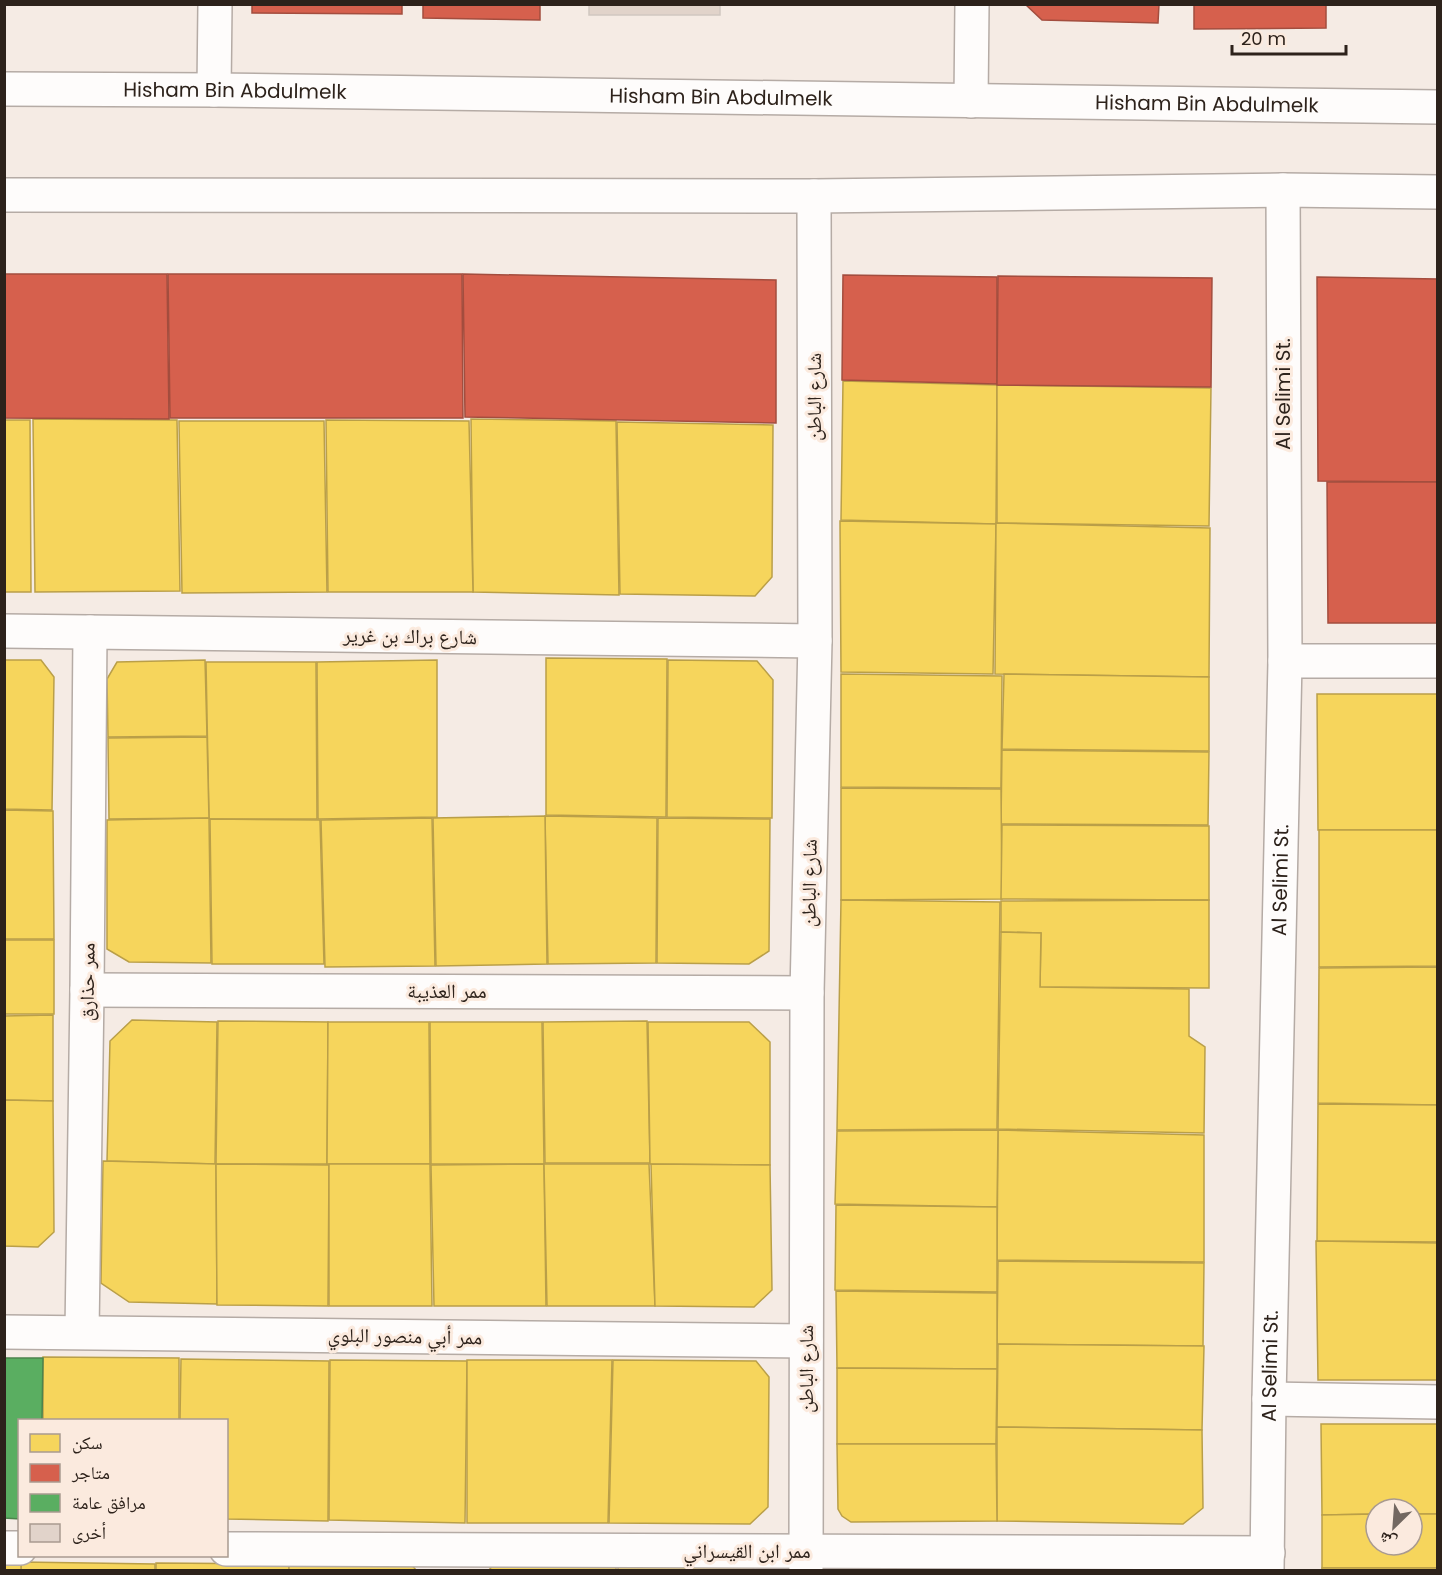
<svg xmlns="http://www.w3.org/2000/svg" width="1442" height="1575" font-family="Poppins,'Noto Naskh Arabic',sans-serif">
<rect width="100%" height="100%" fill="#f5ebe4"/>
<g fill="#f6d55c" stroke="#ba9f48" stroke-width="1.5">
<path d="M843,381L997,385L996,524L841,520Z"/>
<path d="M997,385L1211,388L1209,526L997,523Z"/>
<path d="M33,419L177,420L180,591L35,592Z"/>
<path d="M471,419L616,421L619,595L473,592Z"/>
<path d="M4,420H30L31,592H4Z"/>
<path d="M326,420L469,421L473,592H328Z"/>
<path d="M179,421H324L327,592L182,593Z"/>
<path d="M617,422L773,425L772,577L755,596L620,594Z"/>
<path d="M840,521L996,524L993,674L841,672Z"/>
<path d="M996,523L1210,528L1209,677L995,674Z"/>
<path d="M546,658L667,659L666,817L546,815Z"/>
<path d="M4,660H41L54,677L52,810L4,809Z"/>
<path d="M205,660L207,736L108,737L107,679L117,662Z"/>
<path d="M437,660V817L318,819L317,662Z"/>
<path d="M668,660L757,661L773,680L772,818L667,817Z"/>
<path d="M206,662H316L317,819H209Z"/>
<path d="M841,674L1002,676L1001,788L841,787Z"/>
<path d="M1004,674L1209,677V751L1002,749Z"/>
<path d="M1317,694H1438V830H1318Z"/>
<path d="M207,737L209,818L109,819L108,738Z"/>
<path d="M1002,750L1209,752L1208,825L1001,824Z"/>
<path d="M841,788L1001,789L1002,899L841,900Z"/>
<path d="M4,810L53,811L54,939H4Z"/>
<path d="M545,816L657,818L656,963L548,964Z"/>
<path d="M545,816L547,964L436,966L433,818Z"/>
<path d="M209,818L211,963L129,962L107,949V820Z"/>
<path d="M432,818L435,966L325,967L321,820Z"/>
<path d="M658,818L770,819L769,951L749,964L657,963Z"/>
<path d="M210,819L320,820L324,964H212Z"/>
<path d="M1002,825L1209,826V900L1001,899Z"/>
<path d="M1319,830H1438V966L1319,967Z"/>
<path d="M841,900L1000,902L997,1129L837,1130Z"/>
<path d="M1209,900V988L1040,987L1041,933L1001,932V901Z"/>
<path d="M1001,932L1041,933L1040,987L1189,989V1036L1205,1047L1204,1133L998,1129Z"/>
<rect x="4" y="940" width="50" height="74"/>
<path d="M1438,967V1105L1318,1103L1319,968Z"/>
<path d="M53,1015V1101L4,1100V1016Z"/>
<path d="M132,1020L217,1022L215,1164L107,1161L110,1041Z"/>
<path d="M218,1021L328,1022L327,1164H216Z"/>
<path d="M647,1021L650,1163H545L543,1022Z"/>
<path d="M328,1022H429L430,1164H327Z"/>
<path d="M430,1022H542L544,1164H431Z"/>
<path d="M648,1022H749L770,1042V1165L650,1164Z"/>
<path d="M4,1100L53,1101L54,1232L38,1247L4,1246Z"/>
<path d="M1318,1104L1438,1105V1242L1317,1241Z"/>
<path d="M998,1130L1204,1135V1262L997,1260Z"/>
<path d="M998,1130L997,1207L835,1204L837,1131Z"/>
<path d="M103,1161L216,1164L217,1304L129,1302L101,1283Z"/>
<path d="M216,1164L329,1165L328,1306L217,1305Z"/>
<path d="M329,1164H430L432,1306H329Z"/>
<path d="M544,1164L546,1306H434L431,1165Z"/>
<path d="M544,1164H649L655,1306H547Z"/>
<path d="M651,1164L770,1165L772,1290L754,1307L655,1306Z"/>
<path d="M836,1205L997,1207V1292L835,1290Z"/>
<path d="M1316,1241L1438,1243V1380H1318Z"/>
<path d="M998,1261L1204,1263L1203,1346L997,1344Z"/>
<path d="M836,1291L997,1293V1369L837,1368Z"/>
<path d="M998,1344L1204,1346L1202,1430L997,1427Z"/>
<path d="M43,1357L179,1358V1420H43Z"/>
<path d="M181,1359L329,1361L328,1521L226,1519V1420H180Z"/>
<path d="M330,1360L467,1361L465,1523L329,1520Z"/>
<path d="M467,1360H612L608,1523H467Z"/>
<path d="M613,1360L756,1361L769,1377L768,1507L750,1524L609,1523Z"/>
<path d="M837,1368L997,1369L996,1444H837Z"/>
<path d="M1321,1424H1438V1514H1412V1509H1376V1514L1322,1515Z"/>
<path d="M997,1427L1202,1430L1203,1508L1183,1524L997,1521Z"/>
<path d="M837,1444H996L997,1521L851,1522L842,1516L838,1509Z"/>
<path d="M1376,1514V1545H1412V1514H1438V1568H1322V1515Z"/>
<path d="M21,1562L155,1564V1570H21Z"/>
<rect x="4" y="1563" width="17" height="7"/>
<path d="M156,1563L289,1564V1570H156Z"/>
<path d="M410,1563L416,1570H289V1564Z"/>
<path d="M618,1563L749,1565L755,1570H618Z"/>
<path d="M494,1564L616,1565V1570H489Z"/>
<rect x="1322" y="1568" width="116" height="2"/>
</g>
<g fill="#d6604d" stroke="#a34d3e" stroke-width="1.5">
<path d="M252,4H402V14L252,13Z"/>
<path d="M423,4H540V20L423,18Z"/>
<path d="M1025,4H1159L1158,23L1042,20Z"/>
<path d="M1194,4H1326V28L1194,29Z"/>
<path d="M4,274H167L169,419L4,418Z"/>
<path d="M168,274H462L463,418H170Z"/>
<path d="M463,274L776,280V423L465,417Z"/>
<path d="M843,275L997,277V384L842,380Z"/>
<path d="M998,276L1212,278L1211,387L997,385Z"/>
<path d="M1317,277L1438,279V482L1318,481Z"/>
<path d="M1327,482H1438V623H1328Z"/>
</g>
<path fill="#5aae61" stroke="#4c844c" stroke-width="1.5" d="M4,1358H43L42,1420H20V1519L4,1518Z"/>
<rect fill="#e1d3ca" stroke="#d0c7c0" stroke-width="1.5" x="589" y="4" width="131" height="11"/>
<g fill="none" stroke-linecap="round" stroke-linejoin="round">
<defs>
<g id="minor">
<path id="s1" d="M4,89L214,90L1438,107"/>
<path d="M214,90L215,4"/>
<path d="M971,101L972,4"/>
<path d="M4,195L814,196L1283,190L1438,192"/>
<path d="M4,631L815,641"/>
<path d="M1285,661H1438"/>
<path d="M87,990L807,993"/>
<path d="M4,1332L806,1341"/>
<path d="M82,1332L87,990L90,632"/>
<path d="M1269,1399L1438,1402"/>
<path d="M4,1548H20"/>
<path d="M226,1549L1268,1553"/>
<path d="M806,1570L807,993L815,641L814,196"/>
<path id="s2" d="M1267,1570L1269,1399L1285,661L1283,190"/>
</g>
</defs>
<use href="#minor" stroke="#b5aba5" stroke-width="36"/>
<use href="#minor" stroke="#fefcfb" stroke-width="33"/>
</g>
<g text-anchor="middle" stroke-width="6" stroke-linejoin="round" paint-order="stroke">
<g font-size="20" fill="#2d221b" stroke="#fbeade">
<text dy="7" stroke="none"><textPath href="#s1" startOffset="231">Hisham Bin Abdulmelk</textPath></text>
<text dy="7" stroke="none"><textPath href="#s1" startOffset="717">Hisham Bin Abdulmelk</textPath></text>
<text dy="7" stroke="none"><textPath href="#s1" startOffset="1203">Hisham Bin Abdulmelk</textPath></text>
<text transform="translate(1283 394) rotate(-90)" y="7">Al Selimi St.</text>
<text transform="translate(814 397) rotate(-90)" y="7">شارع الباطن</text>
<text transform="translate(410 636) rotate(1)" y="7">شارع براك بن غرير</text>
<text dy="7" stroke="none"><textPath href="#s2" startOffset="690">Al Selimi St.</textPath></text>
<text transform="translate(809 883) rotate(-89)" y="7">شارع الباطن</text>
<text transform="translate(87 982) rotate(-89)" y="7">ممر حذارق</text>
<text x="447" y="998">ممر العذيبة</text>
<text transform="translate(405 1336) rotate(1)" y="7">ممر أبي منصور البلوي</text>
<text dy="7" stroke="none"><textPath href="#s2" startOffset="204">Al Selimi St.</textPath></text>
<text transform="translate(806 1369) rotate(-90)" y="7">شارع الباطن</text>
<text x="747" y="1558">ممر ابن القيسراني</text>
</g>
</g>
<rect width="1442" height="1575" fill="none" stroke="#2d221b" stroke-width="12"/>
<rect x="18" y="1419" width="210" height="138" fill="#fbeade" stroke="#a99a90" stroke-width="1.5"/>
<rect x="30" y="1434" width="30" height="18" fill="#f6d55c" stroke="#a99a90" stroke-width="1.5"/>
<text x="72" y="1449" font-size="18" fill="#2d221b">سكن</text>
<rect x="30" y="1464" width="30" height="18" fill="#d6604d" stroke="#a99a90" stroke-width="1.5"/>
<text x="72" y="1479" font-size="18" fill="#2d221b">متاجر</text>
<rect x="30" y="1494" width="30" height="18" fill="#5aae61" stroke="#a99a90" stroke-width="1.5"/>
<text x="72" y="1509" font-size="18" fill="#2d221b">مرافق عامة</text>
<rect x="30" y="1524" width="30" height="18" fill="#e1d3ca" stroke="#a99a90" stroke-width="1.5"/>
<text x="72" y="1539" font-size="18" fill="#2d221b">أخرى</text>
<g transform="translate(1394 1527) rotate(205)"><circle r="28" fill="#fbeade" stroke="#a99a90" stroke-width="1.5"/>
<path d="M0-4.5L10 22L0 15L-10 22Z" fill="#736861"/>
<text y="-9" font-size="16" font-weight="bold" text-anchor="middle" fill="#2d221b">ش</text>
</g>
<path d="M1232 45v9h114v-9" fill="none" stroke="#2d221b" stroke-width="3"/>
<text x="1241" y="45" font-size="18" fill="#2d221b" stroke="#fbeade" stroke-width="4.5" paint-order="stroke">20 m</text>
</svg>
